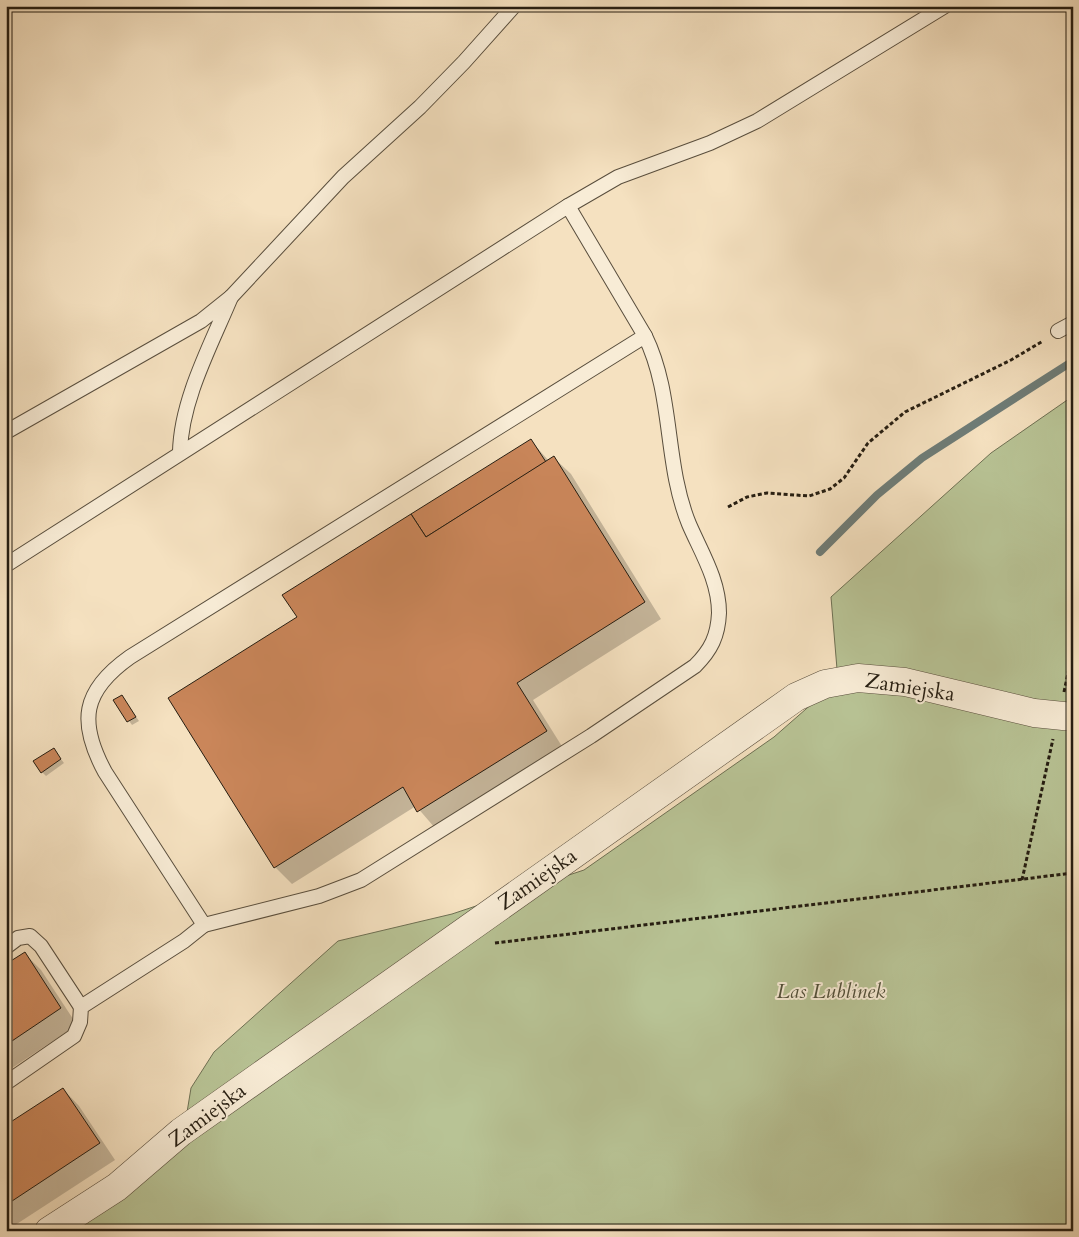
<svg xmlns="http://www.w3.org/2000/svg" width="1079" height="1237" font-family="Cardo,serif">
<rect width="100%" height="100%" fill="#f5e1c0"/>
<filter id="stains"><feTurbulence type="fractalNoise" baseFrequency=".004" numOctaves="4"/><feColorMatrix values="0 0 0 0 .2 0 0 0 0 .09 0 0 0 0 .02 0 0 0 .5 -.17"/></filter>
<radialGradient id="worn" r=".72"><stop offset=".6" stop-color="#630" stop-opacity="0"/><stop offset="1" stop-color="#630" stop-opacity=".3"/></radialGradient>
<path fill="#b8c395" stroke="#6e7053" d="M1073,396V1231H71L181,1149L191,1088L214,1052L338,941L452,914L584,870L774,737L838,681L831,597L991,453Z"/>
<g fill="#0003">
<path d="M531,441L549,461L554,458L571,474L661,619L533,700L563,748L435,828L416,806L292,884L275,867L170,698L299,618Z"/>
<path d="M122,696L139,721L132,725L115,701Z"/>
<path d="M53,749L64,763L46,776L42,772Z"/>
<path d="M25,954L41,970L77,1025L6,1072V966Z"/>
<path d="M63,1089L79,1106L115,1160L6,1231V1127Z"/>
</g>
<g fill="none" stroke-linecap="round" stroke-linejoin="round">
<path stroke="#6e7c77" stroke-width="8" d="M820,552L877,495L922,458L1073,361"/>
</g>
<g fill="#ca865a" stroke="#251d11">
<path d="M531,439L546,462L426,537L411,514Z"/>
<path d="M554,456L645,602L517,683L547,731L417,812L403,787L274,868L168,698L297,617L282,595L411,514L426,537Z"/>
<path d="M122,695L136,717L127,722L113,700Z"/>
<path d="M54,748L61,759L41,773L33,761Z"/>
<path d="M25,952L61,1008L6,1045V964Z"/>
<path d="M63,1088L100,1143L6,1205V1125Z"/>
</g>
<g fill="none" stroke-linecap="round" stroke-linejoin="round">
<defs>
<g id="service">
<path d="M568,206L618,177L710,143L757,121L945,6"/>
<path d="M231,297L343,177L420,107L464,62L514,6"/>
<path d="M1058,331L1073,323"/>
<path d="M6,432L201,321L231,297C211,345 181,400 180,452"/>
<path d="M6,565L568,206L645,336L130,657C82,691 78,722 105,772L204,925L184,941L81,1007L80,1022L74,1036L6,1083"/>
<path d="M204,925L319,896L361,880L591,736L695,666C711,650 718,636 719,613C719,580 701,552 689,524C664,463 674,395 645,336"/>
<path d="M6,947L18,938L30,936L41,946L81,1007"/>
</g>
<path id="minor" d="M49,1231L117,1187L181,1132L796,697L825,684L858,678L905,682L1034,713L1073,717"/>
</defs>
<use href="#service" stroke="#594e3d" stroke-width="16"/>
<use href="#minor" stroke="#594e3d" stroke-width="29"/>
<g stroke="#251d11" stroke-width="3" stroke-dasharray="4 2.5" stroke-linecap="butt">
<path d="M728,507L747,497L767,493L809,496L830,489L844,478L868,443L905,412L1011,360L1043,341"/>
<path d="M1064,692L1073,650"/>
<path d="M1022,880L1053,739"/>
<path d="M495,943L1073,873"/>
</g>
<use href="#service" stroke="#f8ecd6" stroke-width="14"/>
<use href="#minor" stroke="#f8ecd6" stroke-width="28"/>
</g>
<g text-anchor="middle" stroke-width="4" stroke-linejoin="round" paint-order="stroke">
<g font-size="21" fill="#251d11" stroke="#f8ecd6">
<text transform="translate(910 687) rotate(9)" y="7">Zamiejska</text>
<text transform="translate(537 879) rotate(-35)" y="7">Zamiejska</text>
<text transform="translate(207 1115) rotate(-37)" y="7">Zamiejska</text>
</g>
<g font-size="21" font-style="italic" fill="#514f39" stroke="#f8ecd6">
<text x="831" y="998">Las Lublinek</text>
</g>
</g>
<rect width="1079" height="1237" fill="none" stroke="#f5e1c0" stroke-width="25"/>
<rect x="8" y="8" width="1064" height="1222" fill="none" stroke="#251d11" stroke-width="2.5"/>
<rect x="12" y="12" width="1054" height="1212" fill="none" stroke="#251d11"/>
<rect width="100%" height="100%" filter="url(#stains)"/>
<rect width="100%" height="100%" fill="url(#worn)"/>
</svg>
